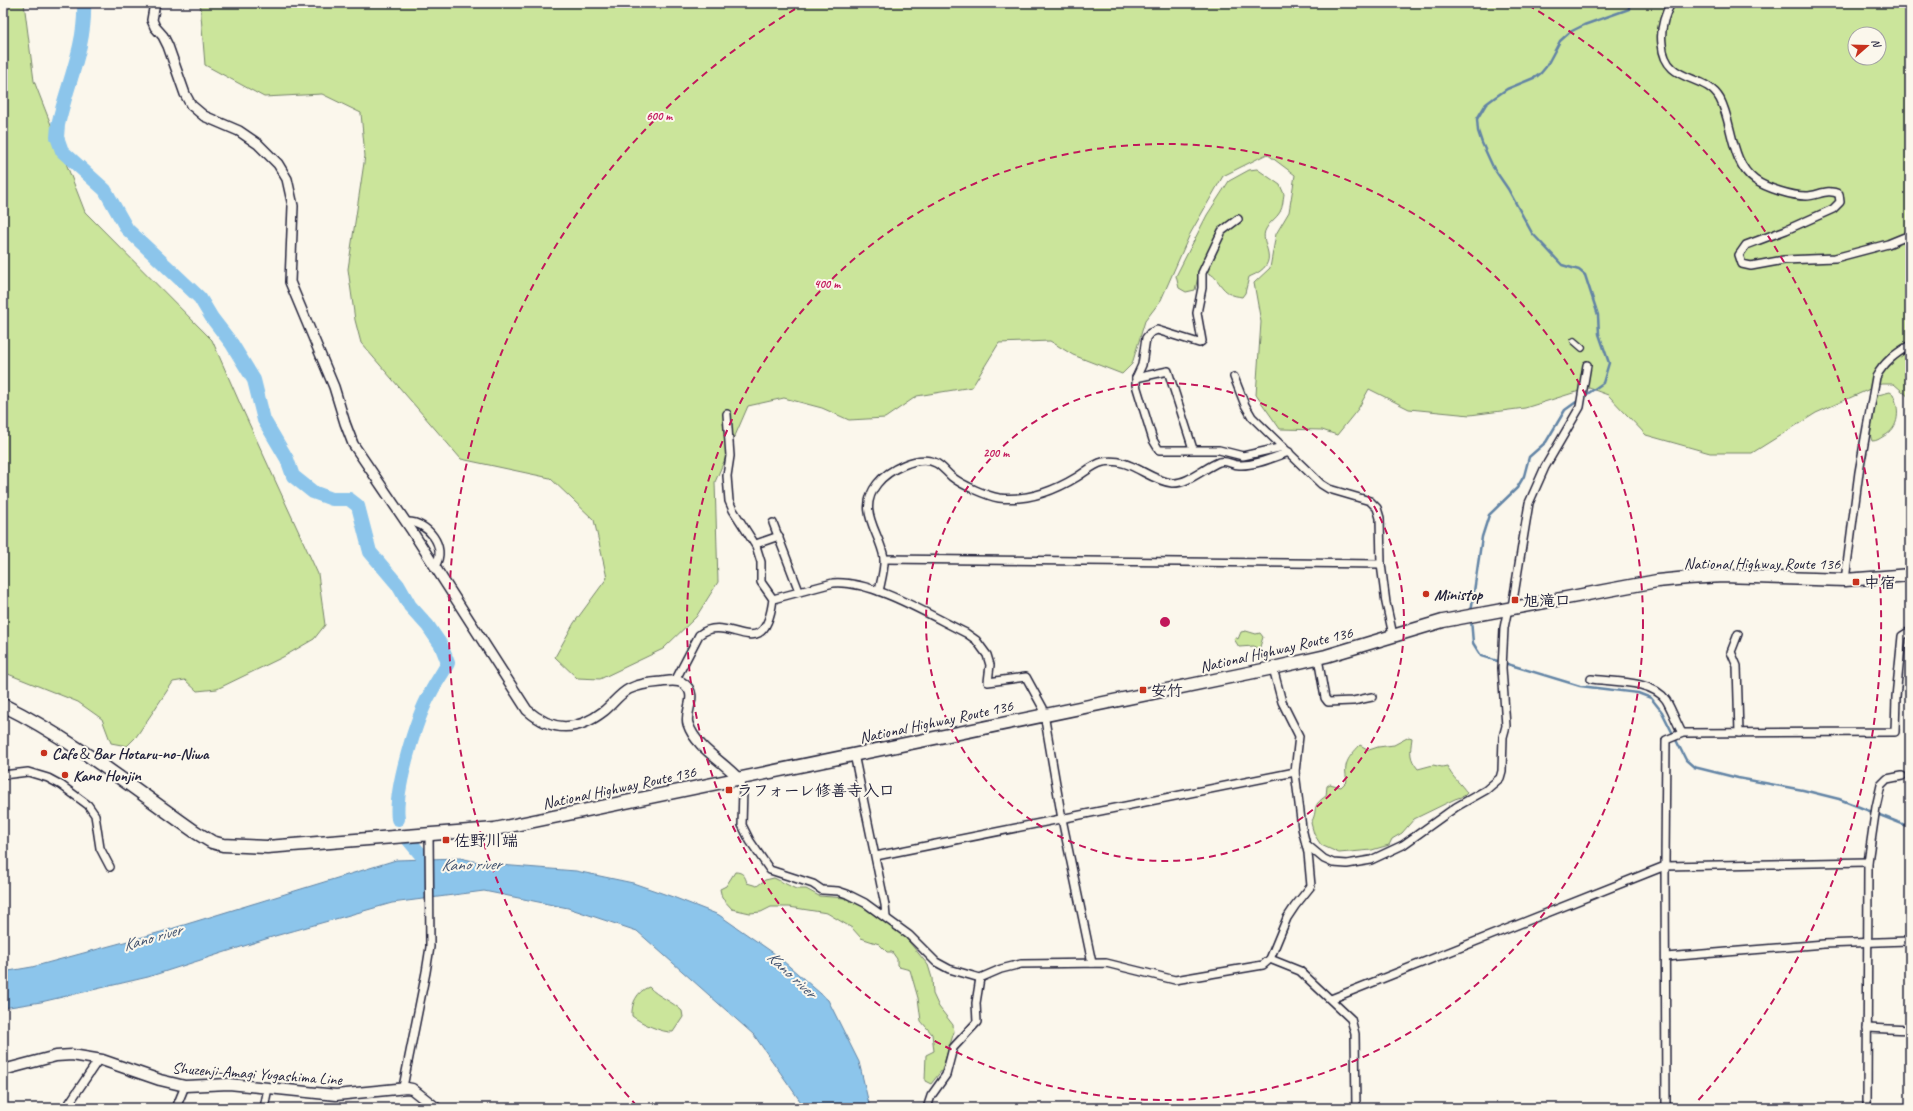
<svg xmlns="http://www.w3.org/2000/svg" width="1913" height="1111" font-family="Caveat,'Klee One',sans-serif">
<rect width="100%" height="100%" fill="#fbf7ec"/>
<filter id="ink" filterUnits="userSpaceOnUse"><feTurbulence type="fractalNoise" baseFrequency=".025" numOctaves="2"/><feDisplacementMap in="SourceGraphic" scale="8" xChannelSelector="R" yChannelSelector="G"/><feConvolveMatrix kernelMatrix="1 2 1 2 8 2 1 2 1" color-interpolation-filters="sRGB"/></filter>
<g filter="url(#ink)">
<g fill="#cbe59b" stroke="#76846b" fill-rule="evenodd">
<path d="M3,3H24L34,81L85,212L212,340L241,406L318,574L325,625L314,639L283,657L217,689L197,691L185,680L173,682L136,737L127,746L111,743L102,719L78,702L3,672Z"/>
<path d="M200,3H1910V398L1894,384H1881L1816,413L1752,453H1710L1646,435L1608,395L1589,388L1525,408L1470,415L1409,409L1369,389L1358,409L1337,435L1322,430L1280,429L1256,395L1261,322L1254,283L1270,268L1276,234L1289,212L1295,175L1267,154L1223,176L1190,234L1161,300L1145,321L1132,364L1122,374L1073,355L1050,341L999,343L972,387L917,396L885,418L849,420L822,408L784,398L748,406L715,482L718,582L696,617L663,649L600,679L577,678L555,657L574,623L607,578L594,520L550,478L461,459L361,343L355,320L348,269L365,156L361,113L322,94L264,97L205,65ZM1855,34H1879V58H1855Z"/>
<path d="M1257,169L1280,185L1284,194C1283,199 1283,207 1280,212C1277,218 1269,222 1266,229C1257,244 1286,262 1249,277L1245,293L1242,297C1237,296 1233,296 1229,293C1216,285 1218,271 1199,272L1195,290L1186,292L1179,288L1176,276L1207,215L1229,181L1249,170Z"/>
<path d="M1890,392L1893,394C1900,409 1900,428 1884,436C1879,439 1877,441 1872,441C1867,430 1873,405 1878,395Z"/>
<path d="M1246,631L1256,634L1260,633L1263,637L1259,650L1254,646L1239,647L1234,639L1235,637L1238,639L1241,632Z"/>
<path d="M1409,737L1412,738C1410,753 1409,758 1418,769L1433,765L1442,767L1447,766C1452,778 1461,783 1467,793L1464,796L1455,799L1414,819L1402,833L1392,839L1389,845L1372,850L1339,853L1321,845L1314,834L1311,823C1319,809 1310,807 1326,796L1327,786L1330,784L1341,787L1347,781C1343,763 1348,758 1360,745L1369,750L1378,747L1394,745Z"/>
<path d="M735,872C743,872 745,876 747,883L757,886L765,880L774,878L796,889H806L819,896L845,898L862,906L905,937L928,965L932,978L933,994L939,1007L953,1025L954,1032L942,1070L931,1084L925,1081L926,1055L934,1051L932,1034L921,1021L918,998L910,970L899,967L897,965V959L892,952H887L879,944L861,938L852,928L827,913L789,907H771L761,912L750,913L732,909L722,898L720,889L726,886Z"/>
<path d="M649,987C658,997 672,1001 682,1011L683,1017L673,1032C662,1033 641,1023 632,1016C631,1004 637,991 649,987Z"/>
</g>
<path fill="#8cc5eb" stroke="#6284a5" d="M460,858L487,864L576,871L633,883L673,897L719,915L775,954L828,1000L859,1062L870,1108H805L754,1035L637,931L568,908L484,891L392,903L275,936L148,977L41,1002L3,1008V972L32,967L161,932L396,860Z"/>
<g fill="none" stroke-linecap="round" stroke-linejoin="round">
<g stroke="#6284a5" stroke-width="2.5">
<path d="M1583,397L1603,383L1609,363L1599,334L1598,315L1585,275L1579,270L1562,265L1532,233L1508,189L1493,167L1482,143L1478,131L1477,119L1486,104L1494,98L1507,89L1536,77L1541,73L1546,67L1560,41L1570,32L1584,25L1629,9V3"/>
<path d="M1471,612L1482,537L1489,515L1517,488L1524,476L1529,457L1546,442L1565,410L1579,400"/>
<path d="M1471,619L1473,643L1481,656L1580,686L1638,693L1651,698L1662,712L1686,760L1694,767L1738,778L1803,790L1839,799L1910,827"/>
</g>
<g stroke="#8cc5eb" stroke-width="14">
<path d="M84,3C86,46 67,84 58,125L57,137L62,151L105,190L127,229L200,298L212,318L232,344L254,380L264,420L287,459L293,476L313,492L332,499H349L358,506L370,552L398,585L410,606L428,626L441,645L448,663C443,673 436,682 431,692C416,718 394,791 398,819"/>
<path d="M407,838L437,874"/>
</g>
<path stroke="#d0ccc9" stroke-width="7" stroke-dasharray="7 3.5" stroke-linecap="butt" d="M1902,776H1910"/>
<defs>
<path id="pedestrian" d="M1574,341L1582,348"/>
<g id="minor">
<path d="M1671,3C1664,16 1660,29 1662,44C1665,85 1705,72 1720,99C1733,123 1730,162 1755,180C1766,188 1792,196 1806,196C1818,196 1827,188 1839,194L1840,202L1833,209L1786,230L1746,245L1739,255L1742,264L1751,266L1784,260L1835,258L1888,244L1910,235"/>
<path d="M1238,219L1222,231L1202,273V288L1197,313L1202,341L1199,343L1157,330L1150,333L1146,338L1142,365L1136,378V385L1153,440L1159,450H1219L1243,456L1283,447"/>
<path d="M1234,377L1245,405L1252,417L1321,484L1329,489L1370,501L1377,508L1380,518L1381,564L1386,603L1393,635"/>
<path d="M1136,378L1168,371L1193,449"/>
<path d="M407,522C427,521 448,547 435,566"/>
<path d="M773,523L799,591"/>
<path d="M756,544L779,536"/>
<path d="M884,559L1381,564"/>
<path d="M1845,580L1859,472L1876,377C1884,362 1895,354 1910,345"/>
<path d="M879,591C881,581 885,568 884,558C880,532 856,511 877,484C888,470 918,454 936,463C942,466 947,473 952,477C962,485 987,496 999,498C1026,501 1054,491 1077,477C1085,472 1094,464 1103,462C1131,457 1147,480 1172,483C1188,484 1204,468 1219,462C1227,460 1232,465 1239,465C1255,466 1274,457 1289,452"/>
<path d="M773,599L833,583C873,580 929,615 966,633L976,640L987,655L990,665L988,682L1026,677L1043,708L1062,819L1092,963"/>
<path d="M1512,607L1529,503L1545,467L1580,407L1587,365"/>
<path d="M1738,634L1731,652L1737,666L1739,733"/>
<path d="M1318,658L1325,698L1328,702L1353,701L1372,697"/>
<path d="M1591,679C1613,682 1652,680 1666,700C1672,710 1676,722 1682,733"/>
<path d="M675,681L699,635C729,610 764,669 773,599L761,582V562L756,546L733,510L729,501L727,476L730,456L727,414"/>
<path d="M854,754L885,905L886,917"/>
<path d="M3,775L28,772L48,778L61,785L88,805L95,815L100,848L110,867"/>
<path d="M739,779L743,789L742,825L750,841L770,870L813,884L822,890L838,891L847,894L865,903L909,935L936,962L949,969L980,978L1001,969L1021,964L1106,963L1175,980L1263,965L1270,959L1287,918L1295,906L1311,886L1308,853L1302,828L1295,772L1299,736L1282,702L1273,668"/>
<path d="M1306,844L1324,859L1333,863L1347,864L1371,860L1403,845L1456,807L1486,790L1500,778L1502,771L1503,737L1506,726L1502,668L1504,628L1508,608"/>
<path d="M876,856L1295,772"/>
<path d="M1666,957L1824,944L1907,941"/>
<path d="M1270,959L1300,971L1351,1019L1355,1034L1356,1108"/>
<path d="M1331,999L1665,866L1868,862"/>
<path d="M1867,1028L1910,1030"/>
<path d="M403,1087L426,972L430,947L429,834"/>
<path d="M66,1108L99,1059"/>
<path d="M176,1108L185,1086"/>
<path d="M264,1108L268,1088"/>
<path d="M927,1108L931,1096L946,1075L953,1048L977,1022L976,1003L980,978"/>
<path d="M1666,1108L1665,866L1666,740L1683,733L1895,732L1896,697L1902,636L1910,631"/>
<path d="M1867,1108L1868,862L1876,807L1881,785L1887,779L1902,776"/>
</g>
<path id="tertiary" d="M155,3L152,20L155,27L163,36L168,46L185,94L191,105L204,116L239,131L258,144L278,164L287,179L293,206L290,282L334,387L345,423L353,444L412,531L527,710C552,732 577,732 604,711C612,705 619,694 629,689C639,684 650,683 661,682C669,681 678,679 684,684C699,695 684,711 688,724C696,748 723,761 739,779"/>
<path id="secondary" d="M3,1070L56,1056L72,1055L102,1060L160,1080L185,1086L229,1084L336,1095L407,1088L412,1089L436,1108"/>
<path id="trunk" d="M3,705C72,739 134,789 197,833L212,842L223,845L267,847L495,829L1273,668L1326,656L1443,621L1657,581L1688,578L1723,576L1845,580L1910,575"/>
</defs>
<use href="#pedestrian" stroke="#22223b" stroke-width="8"/>
<use href="#minor" stroke="#22223b" stroke-width="10"/>
<use href="#tertiary" stroke="#22223b" stroke-width="12"/>
<use href="#secondary" stroke="#22223b" stroke-width="13"/>
<use href="#trunk" stroke="#22223b" stroke-width="15"/>
<use href="#pedestrian" stroke="#fbf7ec" stroke-width="5.5"/>
<use href="#minor" stroke="#fbf7ec" stroke-width="7"/>
<use href="#tertiary" stroke="#fbf7ec" stroke-width="9"/>
<use href="#secondary" stroke="#fbf7ec" stroke-width="10"/>
<use href="#trunk" stroke="#fbf7ec" stroke-width="12"/>
</g>
</g>
<g fill="none" stroke="#c2185b" stroke-width="2" stroke-dasharray="7 5">
<circle cx="1165" cy="622" r="239"/>
<circle cx="1165" cy="622" r="478"/>
<path d="M637 1106A716 716 0 0 1 802 5M1528 5A716 716 0 0 1 1693 1106"/>
</g>
<g fill="#c8321e" stroke="#fbf7ec" stroke-width="1.5">
<rect x="1852" y="578" width="8" height="8" rx="2"/>
<circle cx="1426" cy="594" r="4"/>
<rect x="1511" y="596" width="8" height="8" rx="2"/>
<rect x="1139" y="686" width="8" height="8" rx="2"/>
<circle cx="44" cy="753" r="4"/>
<circle cx="65" cy="775" r="4"/>
<rect x="725" y="786" width="8" height="8" rx="2"/>
<rect x="442" y="836" width="8" height="8" rx="2"/>
</g>
<g text-anchor="middle" stroke-width="4" stroke-linejoin="round" paint-order="stroke">
<g font-size="16" fill="#22223b" stroke="#fbf7ec">
<text x="1762" y="569">National Highway Route 136</text>
<text transform="translate(1276 649) rotate(-13)" y="6">National Highway Route 136</text>
<text transform="translate(936 721) rotate(-12)" y="6">National Highway Route 136</text>
<text transform="translate(619 787) rotate(-12)" y="6">National Highway Route 136</text>
<text transform="translate(257 1073) rotate(4)" y="6">Shuzenji-Amagi Yugashima Line</text>
</g>
<g font-size="16" font-weight="bold" fill="#22223b" stroke="#fbf7ec" text-anchor="start">
<text x="1864" y="588">中宿</text>
<text x="1434" y="600">Ministop</text>
<text x="1523" y="606">旭滝口</text>
<text x="1151" y="696">安竹</text>
<text x="52" y="759">Cafe＆Bar Hotaru-no-Niwa</text>
<text x="73" y="781">Kano Honjin</text>
<text x="737" y="796">ラフォーレ修善寺入口</text>
<text x="454" y="846">佐野川端</text>
</g>
<g font-size="17" font-style="italic" fill="#425370" stroke="#fbf7ec">
<text transform="translate(471 864) rotate(-1)" y="6">Kano river</text>
<text transform="translate(152 937) rotate(-16)" y="6">Kano river</text>
<text transform="translate(792 974) rotate(43)" y="6">Kano river</text>
</g>
</g>
<circle cx="1165" cy="622" r="6" fill="#c2185b" stroke="#fbf7ec" stroke-width="2"/>
<g font-size="12" text-anchor="middle" font-weight="bold" fill="#c2185b" stroke="#fbf7ec" stroke-width="4" stroke-linejoin="round" paint-order="stroke">
<text x="659" y="120">600 m</text>
<text x="827" y="288">400 m</text>
<text x="996" y="457">200 m</text>
</g>
<rect width="1913" height="1111" fill="none" stroke="#fbf7ec" stroke-width="16"/>
<rect x="8" y="8" width="1897" height="1095" fill="none" stroke="#22223b" stroke-width="1.5" filter="url(#ink)"/>
<g transform="translate(1867 46) rotate(70)"><circle r="19" fill="#fbf7ec" stroke="#a4a2a5"/>
<path d="M0-3L7 15L0 10L-7 15Z" fill="#c8321e"/>
<text y="-6" font-size="11" font-weight="bold" text-anchor="middle" fill="#22223b">N</text>
</g>
</svg>
